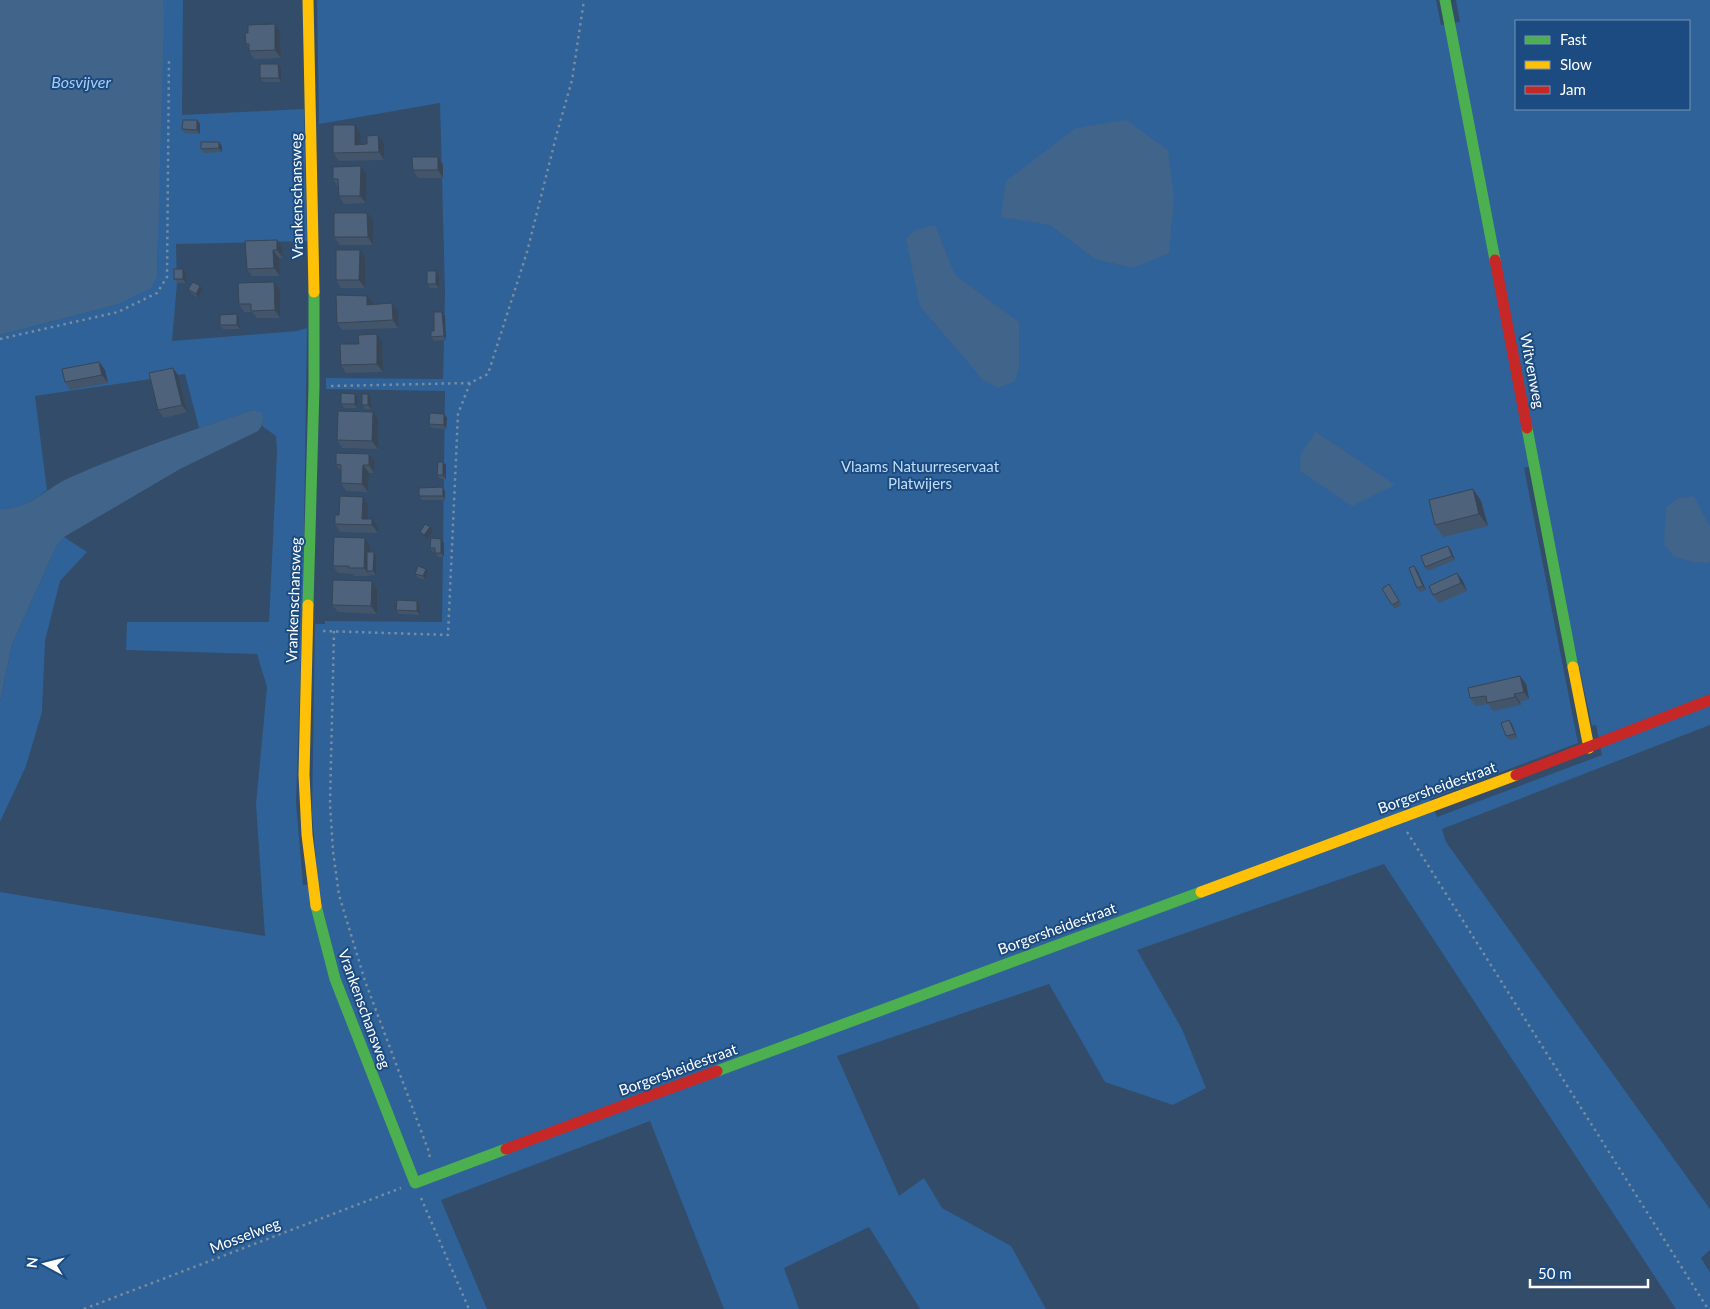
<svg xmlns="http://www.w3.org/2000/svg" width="1710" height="1309" font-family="Lato,sans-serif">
<rect width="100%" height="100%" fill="#324c69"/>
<g fill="#2e6298" fill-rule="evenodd">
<path d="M163,0H183L182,115L304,109L307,241L176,244L177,283L172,341L297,331L307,328L303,598L296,802L303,885L318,883L312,813L315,624H325V621L442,622L445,391L326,389V378L443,379L445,293L440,103L319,124L317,0H1436L1441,25L1460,22L1456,0H1710V725L1442,829L1446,842L1710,1209V1250L1701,1258L1710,1272V1309H1676L1384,864L1137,950L1182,1029L1206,1088L1173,1105L1105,1082L1049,984L837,1056L899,1196L924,1178L942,1208L1011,1246L1046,1309H920L869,1227L784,1268L799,1309H724L650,1121L441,1200L487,1309H0V892L265,936L256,804L267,687L257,654L126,650L127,622H269L277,453L276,436L262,426L263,419L253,410L199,428L185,374L35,396L47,490C32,502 19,510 0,509V335L116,305L157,277ZM1516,21H1689V109H1516ZM1535,465L1592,726L1596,725L1602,755L1437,817L1430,799L1578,743L1524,468Z"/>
<path d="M64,537L87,552L60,581L45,641L42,712L26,766L0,822V702L12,644L57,545Z"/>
</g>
<g fill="#41648a">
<path d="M0,0H163L164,14L157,277L151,288L116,305L0,335Z"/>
<path d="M1126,120L1168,150L1174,199L1169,253L1133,268L1095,259L1050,225L1001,217L1006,181L1076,128Z"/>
<path d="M935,225L955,275L1019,322V366L1015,381L998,388L983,380L920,306L906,239L915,230Z"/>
<path d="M253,410L262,413C264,420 263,425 258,431L180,469L64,537L57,545L12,644L0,702V509C31,510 45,488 71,477C130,451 192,430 253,410Z"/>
<path d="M1316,432L1395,485L1352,506L1300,471L1301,453Z"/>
<path d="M1694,496L1710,527V561L1708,563L1694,562L1674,557L1664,544L1666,507L1678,498Z"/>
</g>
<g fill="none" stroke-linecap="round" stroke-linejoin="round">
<g stroke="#788b9f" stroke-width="2.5" stroke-dasharray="2.5 4" stroke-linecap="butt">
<path d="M0,339L118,312L157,293L167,277L169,58"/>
<path d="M331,386L470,383L488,374L527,252L557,133L572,80L584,0"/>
<path d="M323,631L448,635L458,414L470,383"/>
<path d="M334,631L330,804L333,851L339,895L365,981L429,1152L430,1160"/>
<path d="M1407,832L1708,1309"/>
<path d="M421,1198L469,1309"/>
<path d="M84,1309L401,1188"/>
</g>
<g stroke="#4caf50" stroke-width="11">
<path d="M1445,0L1495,260"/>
<path d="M1527,428L1573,667"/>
<path d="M308,605L314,387V292"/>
<path d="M316,906L335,979L415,1183L506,1149"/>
<path d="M717,1071L1201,892"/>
</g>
<g stroke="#ffc107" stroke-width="11">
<path d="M308,0L314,292"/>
<path d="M308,605L304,775L307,835L316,906"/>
<path d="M1573,667L1589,748"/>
<path d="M1201,892L1516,775"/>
</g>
<g stroke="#c62828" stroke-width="11">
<path d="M1495,260L1527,428"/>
<path d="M1516,775L1710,700"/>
<path d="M506,1149L717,1071"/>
</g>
</g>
<g fill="#43556a">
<path d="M275,24L280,32L281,58L254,59L249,51V48L246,44L248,33Z"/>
<path d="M281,68V82H263L260,78Z"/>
<path d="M197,120L200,124V134L185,133L182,129Z"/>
<path d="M360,133V145L384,143V160L339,161L333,153Z"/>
<path d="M222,146V152L204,153L201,149Z"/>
<path d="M438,157L443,165V178H418L413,170Z"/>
<path d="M366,174V203L344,204L339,196L338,187L333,179Z"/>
<path d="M373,220V245H340L334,237Z"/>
<path d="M277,240L282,247L283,258H279L280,276H252L247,269Z"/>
<path d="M365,258V288H341L336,280Z"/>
<path d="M436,271L439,275V288H430L427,284Z"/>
<path d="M186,273V283H177L174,279Z"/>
<path d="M274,282L280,290V318H257L252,312H244L239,304Z"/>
<path d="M188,289L203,290L198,298L191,293Z"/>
<path d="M367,296L373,305L392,303L398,311V328L342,330L337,323Z"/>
<path d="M445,316L446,340L434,341L431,337L434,331Z"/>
<path d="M239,318L240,329H223L220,325Z"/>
<path d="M382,342L383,372L346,373L341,365L359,344Z"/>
<path d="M99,362L105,370L108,383L70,390L65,382Z"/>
<path d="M178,375L187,412L164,418L158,410Z"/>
<path d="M355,394L358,397L357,408H344L341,404Z"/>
<path d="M371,398V409H365L362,405Z"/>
<path d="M447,418L446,429L432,428L429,424Z"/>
<path d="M378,420V449L342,448L337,440Z"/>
<path d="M369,454L375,462L374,473H369L368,492L346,491L341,483V472L336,464Z"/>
<path d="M443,462L446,465V479H440L437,475Z"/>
<path d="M1473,489L1481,501L1488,526L1443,537L1435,525Z"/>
<path d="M445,491V500H422L419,496Z"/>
<path d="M363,497L368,505V519L378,527V533L340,532L335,524L339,515Z"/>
<path d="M365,538L370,546V552L376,556V575H370V576H354L353,574L338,573L333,566Z"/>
<path d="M441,539L444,543V557H438L435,552H433L430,548Z"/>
<path d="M1451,550L1455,560L1428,571L1425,567Z"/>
<path d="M426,569L428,572L425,580L418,578L415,574Z"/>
<path d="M1417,570L1426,590L1420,592L1417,588Z"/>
<path d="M372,581L377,589V614L338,612L332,605Z"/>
<path d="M1463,581L1467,591L1439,603L1433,595Z"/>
<path d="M1389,585L1402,605L1395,609L1382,589Z"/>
<path d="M417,601L420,605V615L399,614L396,610Z"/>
<path d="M1520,676L1526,684L1529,699L1520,702L1521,705L1493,711L1488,704L1476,706L1470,698Z"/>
<path d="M1509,720L1512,724L1517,738L1509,740L1506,736Z"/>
</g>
<g fill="#374556">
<path d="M275,24L280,32L281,58L275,50Z"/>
<path d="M278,64L281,68V82L279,78Z"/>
<path d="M197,120L200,124V134L197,130Z"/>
<path d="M355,125L360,133L361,153L355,145Z"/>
<path d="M378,135L384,143V160L379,152Z"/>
<path d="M219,142L222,146V152L219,148Z"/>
<path d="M438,157L443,165V178L438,170Z"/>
<path d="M361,166L366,174V203L360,196Z"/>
<path d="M367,213L373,220V245L368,237Z"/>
<path d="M277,240L282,247L283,258L277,250Z"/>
<path d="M273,250L279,258L280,276L274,268Z"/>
<path d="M360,250L365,258V288L359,280Z"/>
<path d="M183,269L186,273V283L183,279Z"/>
<path d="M436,271L439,275V288L436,284Z"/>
<path d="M274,282L280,290V318L275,310Z"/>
<path d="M200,286L203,290L198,298L196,294Z"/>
<path d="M367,296L373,303V313L367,305Z"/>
<path d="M392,303L398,311V328L393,320Z"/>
<path d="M442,312L445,316L446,340L444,336Z"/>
<path d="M237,314L239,318L240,329L237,325Z"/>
<path d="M377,334L382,342L383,372L377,364Z"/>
<path d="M99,362L105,370L108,383L102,375Z"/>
<path d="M173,368L178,375L187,412L182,405Z"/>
<path d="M355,394L358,397L357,408L355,404Z"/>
<path d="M368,394L371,398V409L368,405Z"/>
<path d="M373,412L378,420V449L372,441Z"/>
<path d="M444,414L447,418L446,429L444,425Z"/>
<path d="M369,454L375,462L374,473L369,465Z"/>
<path d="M443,462L446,465V479L443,475Z"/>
<path d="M363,465L369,473L368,492L362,484Z"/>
<path d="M443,487L445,491V500L443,496Z"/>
<path d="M1473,489L1481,501L1488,526L1479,514Z"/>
<path d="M363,497L368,505V525L362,519Z"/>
<path d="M372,519L378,527V533L372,525Z"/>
<path d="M430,527L433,531L427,539L424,535Z"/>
<path d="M365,538L370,546V571H367L370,576L364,568Z"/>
<path d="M441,539L444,543V557L441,553Z"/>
<path d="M1448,546L1451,550L1455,560L1452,556Z"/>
<path d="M374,552L376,556V575L373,571Z"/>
<path d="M1414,566L1417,570L1426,590L1423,586Z"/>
<path d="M426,569L428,572L425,580L423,576Z"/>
<path d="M1457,573L1463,581L1467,591L1461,583Z"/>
<path d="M372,581L377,589V614L371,606Z"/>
<path d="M417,601L420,605V615L417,611Z"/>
<path d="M1520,676L1526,684L1529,699L1524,692Z"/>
<path d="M1514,694L1520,702L1521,705L1515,697Z"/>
<path d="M1509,720L1512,724L1517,738L1515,734Z"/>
</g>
<g fill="#4e637b" stroke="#374556">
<path d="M275,24V50L249,51V44H246L245,33H248V25Z"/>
<path d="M260,64H278L279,78H260Z"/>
<path d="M183,120H197V130L182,129Z"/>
<path d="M333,125H355V145L367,144V136L378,135L379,152L333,153Z"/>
<path d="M201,142H219V148L201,149Z"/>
<path d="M412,157H438V170H413Z"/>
<path d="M361,166L360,196H339L338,179H333V167Z"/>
<path d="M334,213H367L368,237H334Z"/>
<path d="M277,240V250H273L274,268L247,269L245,241Z"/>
<path d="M336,250H360L359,280H336Z"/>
<rect x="174" y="269" width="9" height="10"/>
<rect x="427" y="271" width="9" height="13"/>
<path d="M193,282L200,286L196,294L188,289Z"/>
<path d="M274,282L275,310L251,311V304H239L238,283Z"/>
<path d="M336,295L367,296V305L392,303L393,320L337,323Z"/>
<path d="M434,312H442L444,336L431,337V331H434Z"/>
<path d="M237,314V325H220V315Z"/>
<path d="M377,334V364L341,365L340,344H359L358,335Z"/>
<path d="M99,362L102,375L65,382L62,369Z"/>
<path d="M173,368L182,405L158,410L149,373Z"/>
<path d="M341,393L355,394V404H341Z"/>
<rect x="362" y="394" width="6" height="11"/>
<path d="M338,411L373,412L372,441L337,440Z"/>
<path d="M430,413L444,414V425L429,424Z"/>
<path d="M336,453L369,454V465H363L362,484L341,483V465L336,464Z"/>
<path d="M438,462H443V475H437Z"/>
<path d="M443,487V496H419V488Z"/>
<path d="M1473,489L1479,514L1435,525L1429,500Z"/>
<path d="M340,496L363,497L362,519H372V525L335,524V515H339Z"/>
<path d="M425,524L430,527L424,535L420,532Z"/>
<path d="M334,537L365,538L364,568H349V566H333Z"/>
<path d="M431,538L441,539V553H435V548H430Z"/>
<path d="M1448,546L1452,556L1425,567L1421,556Z"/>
<path d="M367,552H374L373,571H367Z"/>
<path d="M418,566L426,569L423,576L415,574Z"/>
<path d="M1414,566L1423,586L1417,588L1409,568Z"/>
<path d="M1457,573L1461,583L1433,595L1429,586Z"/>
<path d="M333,580L372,581L371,606L332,605Z"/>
<path d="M1389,584L1399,601L1392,605L1382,589Z"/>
<path d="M397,600L417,601V611L396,610Z"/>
<path d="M1520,676L1524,692L1514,694L1515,697L1487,703L1486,696L1470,698L1468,688Z"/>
<path d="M1509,720L1515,734L1506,736L1501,723Z"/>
</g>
<g text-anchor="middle" stroke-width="4" stroke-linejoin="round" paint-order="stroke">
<g font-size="15" fill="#fff" stroke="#1b4b80">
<text transform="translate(297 196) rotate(-91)" y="5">Vrankenschansweg</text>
<text transform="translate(1532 371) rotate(79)" y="5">Witvenweg</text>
<text transform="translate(294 600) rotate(-88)" y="5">Vrankenschansweg</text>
<text transform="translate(1437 788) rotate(-20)" y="5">Borgersheidestraat</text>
<text transform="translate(1057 929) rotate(-20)" y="5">Borgersheidestraat</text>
<text transform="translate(364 1009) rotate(70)" y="5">Vrankenschansweg</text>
<text transform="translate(678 1070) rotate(-20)" y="5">Borgersheidestraat</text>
<text transform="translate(245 1236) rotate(-21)" y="5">Mosselweg</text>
</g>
<g font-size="15" fill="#c2ddf7" stroke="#1b4b80">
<text x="920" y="472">Vlaams Natuurreservaat<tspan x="920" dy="17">Platwijers</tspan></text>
</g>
<g font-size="16" font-style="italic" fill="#a9cdf1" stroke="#1b4b80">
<text x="81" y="88">Bosvijver</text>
</g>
</g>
<rect x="1515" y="20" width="175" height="90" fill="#1b4b80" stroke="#7693b3"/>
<rect x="1525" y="36" width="25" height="8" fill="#4caf50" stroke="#7693b3"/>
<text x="1560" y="45" font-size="15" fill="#ffffff">Fast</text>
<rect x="1525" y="61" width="25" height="8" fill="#ffc107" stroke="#7693b3"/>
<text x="1560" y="70" font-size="15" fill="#ffffff">Slow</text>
<rect x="1525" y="86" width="25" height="8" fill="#c62828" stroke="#7693b3"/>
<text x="1560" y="95" font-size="15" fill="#ffffff">Jam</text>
<g transform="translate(45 1264) rotate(277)" stroke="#1b4b80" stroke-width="4" paint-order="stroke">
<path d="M0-4L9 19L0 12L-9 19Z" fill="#ffffff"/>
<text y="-8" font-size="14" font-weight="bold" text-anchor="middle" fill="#ffffff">N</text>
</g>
<path d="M1530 1279v8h118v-8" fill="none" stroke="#ffffff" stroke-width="2.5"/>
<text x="1538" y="1279" font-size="15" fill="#ffffff" stroke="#1b4b80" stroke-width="4" paint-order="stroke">50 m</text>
</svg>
